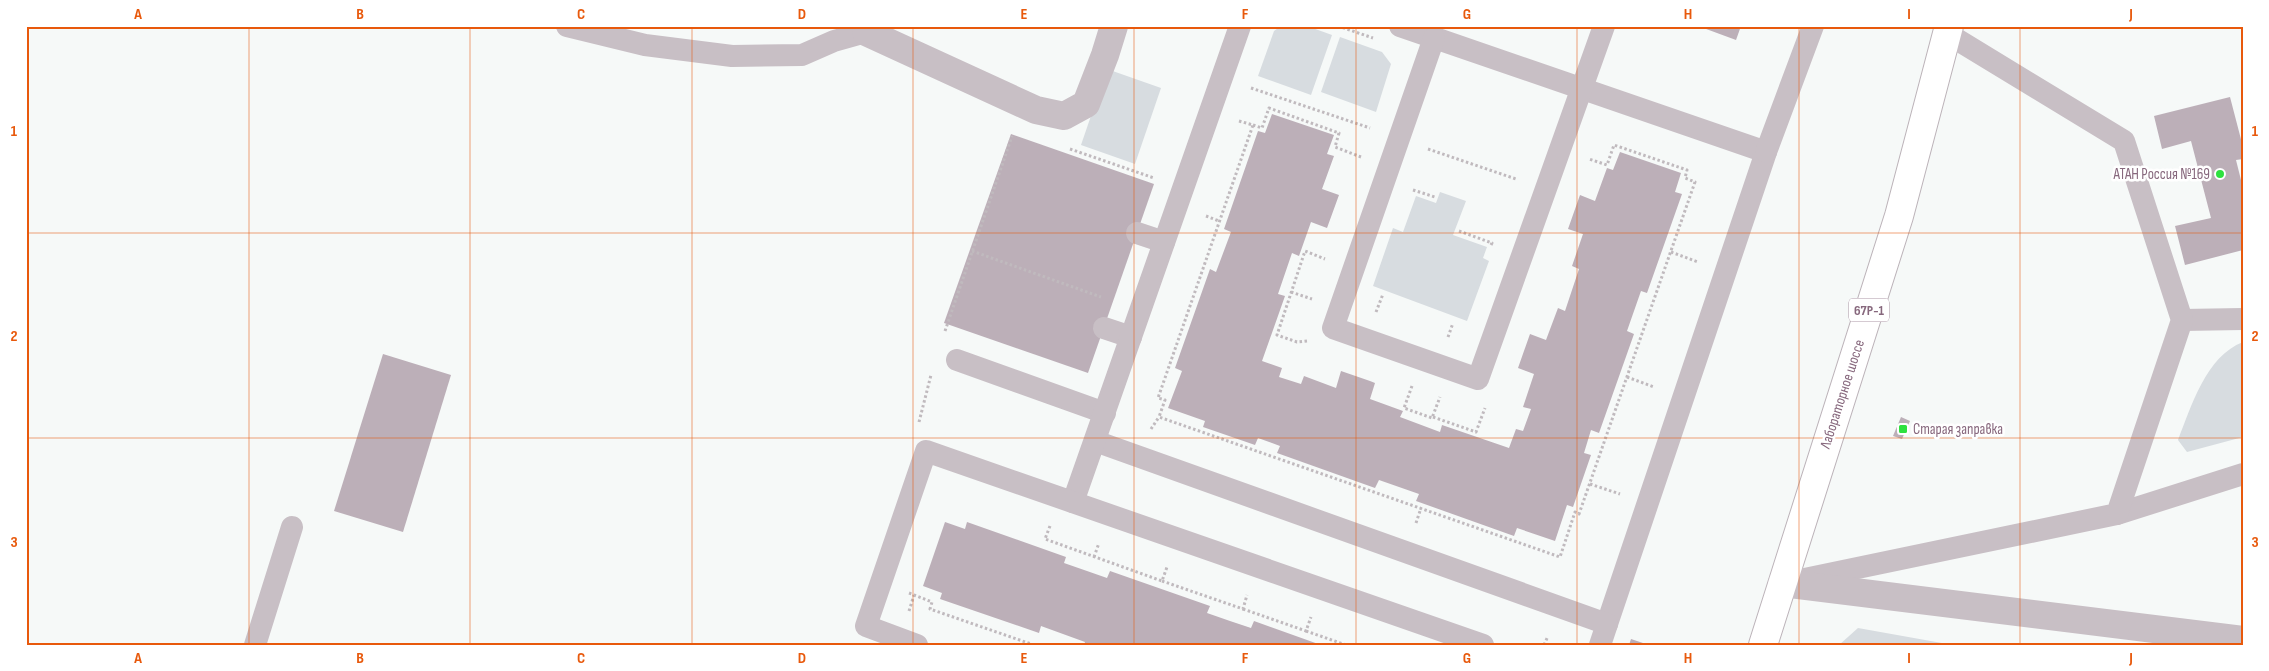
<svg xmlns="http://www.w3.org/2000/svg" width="2269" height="671" font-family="'Sofia Sans Condensed',sans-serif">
<rect width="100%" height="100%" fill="#f6f9f8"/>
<g fill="#d7dce0">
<path d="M1281,26H1307L1332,35L1311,95L1258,76L1274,31Z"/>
<path d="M1340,37L1382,52L1391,64L1376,112L1321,92Z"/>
<path d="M1107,69L1161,88L1135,164L1081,145Z"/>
<path d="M1440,192L1466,201L1453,235L1487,247L1483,258L1489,261L1467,321L1373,286L1393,228L1403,232L1416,196L1436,203Z"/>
<path d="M2243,342V437L2187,452L2178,440C2191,407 2206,356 2243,342Z"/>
<path d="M1858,628L1953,645H1839Z"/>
</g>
<g fill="#bcafb8">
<path d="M1698,26H1741L1736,40Z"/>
<path d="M2230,97L2243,147V159L2236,160L2243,188V250L2185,265L2175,226L2211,218L2191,141L2162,149L2154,116Z"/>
<path d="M1272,114L1334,135L1327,154L1334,156L1322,189L1339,195L1327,228L1311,222L1299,256L1292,253L1278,294L1285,296L1262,361L1282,368L1279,377L1301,384L1304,376L1336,388L1341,371L1370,381L1375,383L1370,399L1403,411L1400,417L1440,432L1442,425L1509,448L1516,429L1523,431L1531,409L1523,407L1534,374L1518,368L1530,334L1546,340L1558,308L1565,311L1579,269L1572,266L1583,234L1568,229L1580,195L1595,201L1607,168L1613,170L1620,152L1681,173L1675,192L1682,194L1647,293L1641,291L1627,331L1634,334L1599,433L1591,430L1584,453L1591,455L1573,507L1567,505L1555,541L1517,528L1514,536L1416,501L1419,494L1379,480L1375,488L1277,453L1280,446L1258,438L1255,445L1203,427L1205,421L1168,408L1182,371L1175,368L1210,269L1216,272L1231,232L1224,229L1258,131L1265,133Z"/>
<path d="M1011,134L1154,184L1088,373L944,323Z"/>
<path d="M383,354L451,375L403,532L334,511Z"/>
<path d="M1901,417L1910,421L1902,439L1893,436Z"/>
<path d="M945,522L965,529L967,522L1066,557L1064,563L1087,571L1107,578L1110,571L1210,606L1207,613L1230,621L1251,628L1254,621L1321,645H1084L1085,642L1041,626L1039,633L940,599L942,593L923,586Z"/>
<path d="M1631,639L1646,644V645H1629Z"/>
</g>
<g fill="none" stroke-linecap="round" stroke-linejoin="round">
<defs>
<path id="primary" d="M1763,645L1899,216L1949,26"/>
</defs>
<use href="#primary" stroke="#bcb3b9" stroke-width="30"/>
<g stroke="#c0babe" stroke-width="3" stroke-dasharray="2.5 2.5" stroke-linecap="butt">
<path d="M1338,26L1373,38"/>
<path d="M1251,88L1370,128"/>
<path d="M1239,121L1253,125L1158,398L1165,400L1159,417L1560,557L1575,512L1579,514L1695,182L1685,178L1687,170L1614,145L1607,165L1589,159"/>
<path d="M1253,125L1262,128L1269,108L1339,133L1335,147L1361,157"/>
<path d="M1070,149L1154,178"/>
<path d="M1428,149L1516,179"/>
<path d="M1413,190L1435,197"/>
<path d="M1206,216L1219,221"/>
<path d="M1459,231L1492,243L1491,245"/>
<path d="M972,251L1101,297"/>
<path d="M1671,252L1698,262"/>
<path d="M1291,292L1312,299"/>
<path d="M1376,312L1383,294"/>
<path d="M945,331L1012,136"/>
<path d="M1448,337L1453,323"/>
<path d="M1307,341L1297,342L1277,335L1305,251L1325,259"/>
<path d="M1627,377L1654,387"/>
<path d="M1412,386L1404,408L1432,418L1440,397"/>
<path d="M1433,417L1476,432L1485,408"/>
<path d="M919,422L931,375"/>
<path d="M1151,429L1159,417"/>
<path d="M1590,484L1620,494"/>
<path d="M1416,523L1421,508"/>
<path d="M1050,526L1045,539L1162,581L1167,567"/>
<path d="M1094,557L1099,543"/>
<path d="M1162,581L1243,609L1247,595"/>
<path d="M909,593L932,602L930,609L1034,645"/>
<path d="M1243,609L1306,631L1311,617"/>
<path d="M909,611L914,595"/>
<path d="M1306,631L1346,645"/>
<path d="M1544,645L1548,636"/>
</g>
<g stroke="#c8bfc5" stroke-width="22">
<path d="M567,26L645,45L732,56L802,55L834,41L866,32"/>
<path d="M1400,26L1766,152L1607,624"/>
<path d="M1434,38L1333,328L1478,379L1604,26"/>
<path d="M1766,152L1813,26"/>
<path d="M1137,233L1164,242"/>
<path d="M2182,320L2243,319"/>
<path d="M1104,328L1131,337"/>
<path d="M957,360L1105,413"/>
<path d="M1095,441L1607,624L1600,645"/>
<path d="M1073,502L1240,26"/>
<path d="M2117,514L2243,474"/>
<path d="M1795,581L2117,514L2182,320L2124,141L1948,34"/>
<path d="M255,645L292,527"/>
<path d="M917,645L866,626L926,451L1483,645"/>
</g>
<g stroke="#c8bfc5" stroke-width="28">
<path d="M866,32L1036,110L1064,116L1086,104L1105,55L1114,26"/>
<path d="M1782,583L2243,640"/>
</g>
<use href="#primary" stroke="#fff" stroke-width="28"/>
</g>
<path fill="none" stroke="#e8590c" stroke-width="1" stroke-opacity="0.55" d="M249,26V645M470,26V645M692,26V645M913,26V645M1134,26V645M1356,26V645M1577,26V645M1799,26V645M2020,26V645M26,233H2243M26,438H2243"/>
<g fill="#2ee13f" stroke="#fff" stroke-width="2">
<circle cx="2220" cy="174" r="5"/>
<rect x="1898" y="424" width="10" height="10" rx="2.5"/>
</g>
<g text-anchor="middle" stroke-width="5" stroke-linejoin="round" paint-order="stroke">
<rect fill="#fff" stroke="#ab95a4" stroke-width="1" x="1849" y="298.5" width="40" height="23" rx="4"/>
<g font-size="14" font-weight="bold" fill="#87687d">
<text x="1869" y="315">67Р-1</text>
</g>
<g font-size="15" fill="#87687d" stroke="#fff" text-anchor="end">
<text x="2210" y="179">АТАН Россия №169</text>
<text x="1913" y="434" text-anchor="start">Старая заправка</text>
</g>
<g font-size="15" fill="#87687d" stroke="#fff">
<text transform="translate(1842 394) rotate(-72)" y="5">Лабораторное шоссе</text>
</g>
</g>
<rect width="2269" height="671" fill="none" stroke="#ffffff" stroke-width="55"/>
<rect x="28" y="28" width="2214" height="616" fill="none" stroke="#e8590c" stroke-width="2"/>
<g font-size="16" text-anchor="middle" font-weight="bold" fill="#e8590c">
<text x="138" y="19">A</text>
<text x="360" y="19">B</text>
<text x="581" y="19">C</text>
<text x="802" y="19">D</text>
<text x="1024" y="19">E</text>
<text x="1245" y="19">F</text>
<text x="1467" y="19">G</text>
<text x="1688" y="19">H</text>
<text x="1909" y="19">I</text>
<text x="2131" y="19">J</text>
<text x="14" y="136">1</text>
<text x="2255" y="136">1</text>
<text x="14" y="341">2</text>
<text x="2255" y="341">2</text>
<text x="14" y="547">3</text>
<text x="2255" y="547">3</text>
<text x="138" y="663">A</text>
<text x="360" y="663">B</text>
<text x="581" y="663">C</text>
<text x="802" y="663">D</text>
<text x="1024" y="663">E</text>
<text x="1245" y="663">F</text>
<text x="1467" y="663">G</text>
<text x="1688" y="663">H</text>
<text x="1909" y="663">I</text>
<text x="2131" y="663">J</text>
</g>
</svg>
